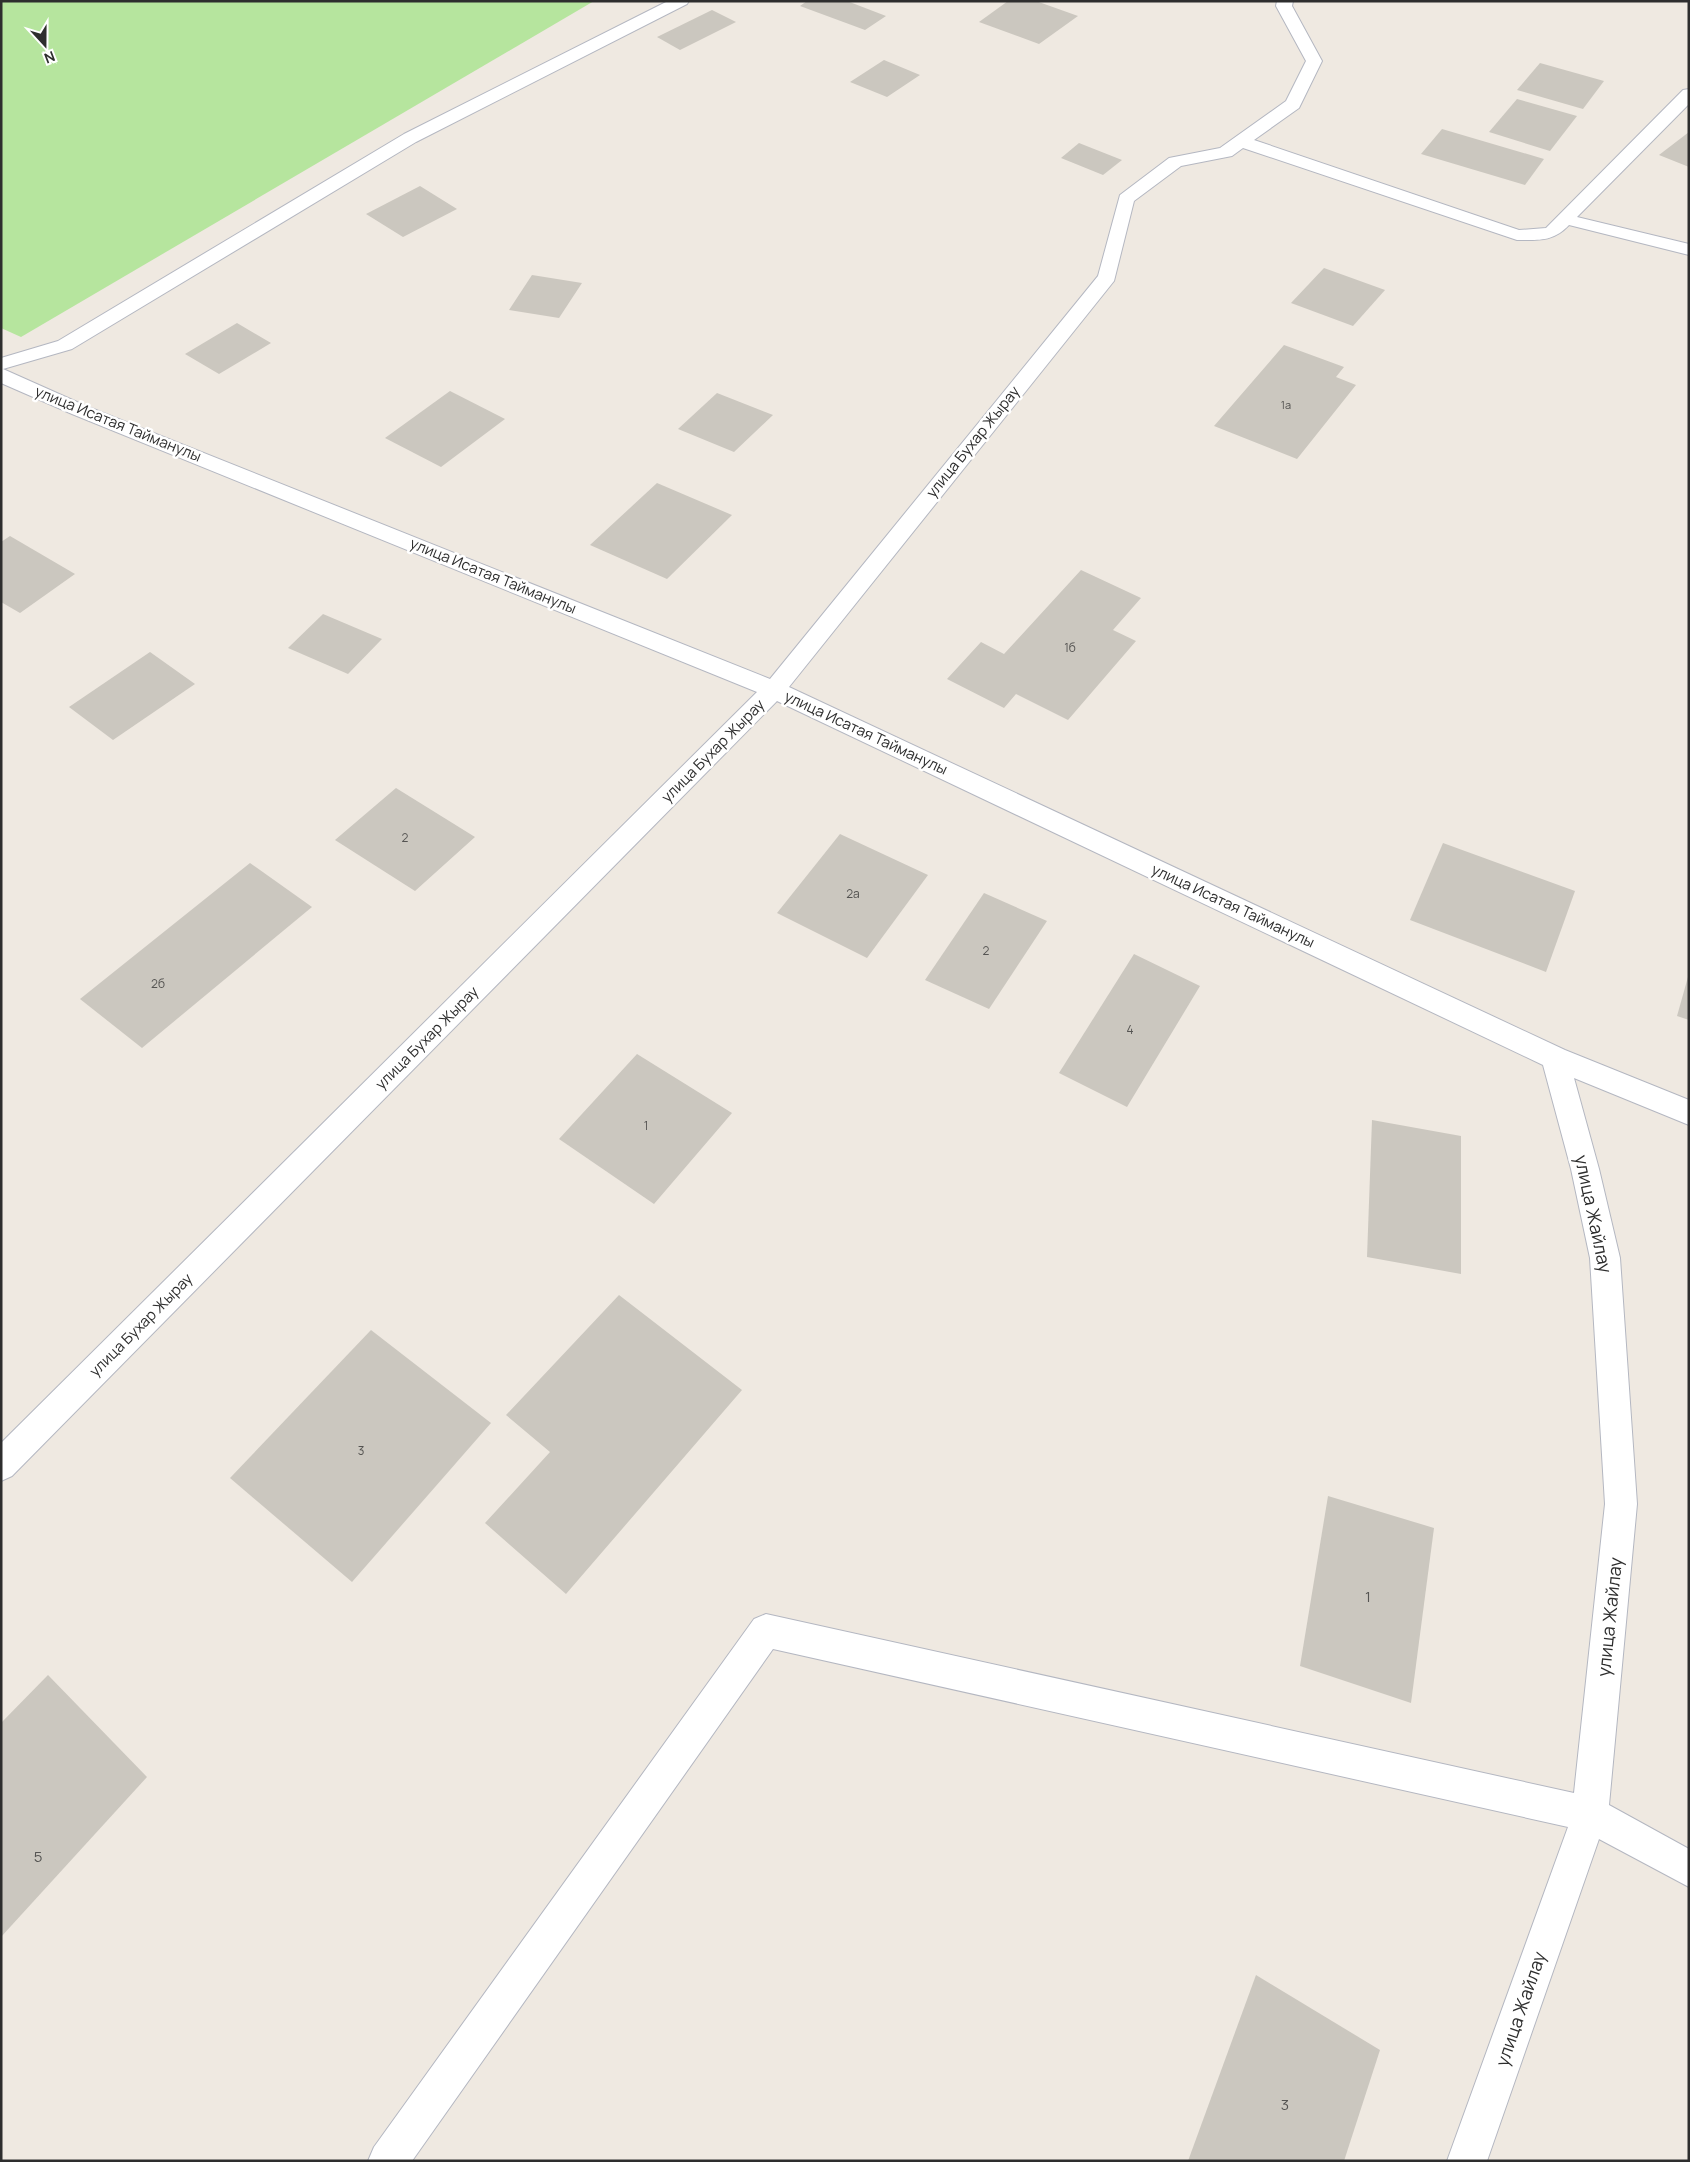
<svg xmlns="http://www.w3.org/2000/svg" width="1690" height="2162" font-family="Manrope,sans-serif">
<rect width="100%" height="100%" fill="#efe9e1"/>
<path fill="#b6e59e" d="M1,1H594L21,337L1,328Z"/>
<g fill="#cbc7bf">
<path d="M807,1H847L886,16L865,30L800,6Z"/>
<path d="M1008,1H1036L1078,16L1039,44L979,22Z"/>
<path d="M712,10L736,22L680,50L657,37Z"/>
<path d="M884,60L920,75L887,97L850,82Z"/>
<path d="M1540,63L1604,81L1583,109L1517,90Z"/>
<path d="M1517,99L1577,116L1550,151L1489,132Z"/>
<path d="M1442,129L1544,159L1525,185L1421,154Z"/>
<path d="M1689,132V167L1659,155Z"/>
<path d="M1079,143L1122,160L1103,175L1061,158Z"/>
<path d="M420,186L457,209L403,237L366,214Z"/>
<path d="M1324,268L1385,290L1353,326L1291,303Z"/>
<path d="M532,275L582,283L559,318L509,310Z"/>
<path d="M237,323L271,343L219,374L185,354Z"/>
<path d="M1284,345L1344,367L1336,377L1356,385L1297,459L1214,426Z"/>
<path d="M450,391L505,419L441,467L385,438Z"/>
<path d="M717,393L773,415L734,452L678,429Z"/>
<path d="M657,483L732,515L667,579L590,545Z"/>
<path d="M10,536L75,574L20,613L1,602V542Z"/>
<path d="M1081,570L1141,598L1113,630L1136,641L1068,720L1016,694L1004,708L947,679L981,642L1004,654Z"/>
<path d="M323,614L382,639L348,674L288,648Z"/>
<path d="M150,652L195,684L113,740L69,707Z"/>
<path d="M396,788L475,837L415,891L335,840Z"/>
<path d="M840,834L928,875L867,958L777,913Z"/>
<path d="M1443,843L1575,891L1546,972L1410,920Z"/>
<path d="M250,863L312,907L142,1048L80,999Z"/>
<path d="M984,893L1047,921L989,1009L925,980Z"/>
<path d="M1134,954L1200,986L1127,1107L1059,1073Z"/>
<path d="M1688,977H1689V1020L1677,1016Z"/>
<path d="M637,1054L732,1113L654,1204L559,1139Z"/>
<path d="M1372,1120L1461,1136V1274L1367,1257Z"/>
<path d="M619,1295L742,1390L566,1594L485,1523L550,1452L506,1415Z"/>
<path d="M371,1330L491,1423L352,1582L230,1478Z"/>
<path d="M1328,1496L1434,1528L1411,1703L1300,1666Z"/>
<path d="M48,1675L147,1777L1,1937V1723Z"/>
<path d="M1256,1975L1380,2050L1344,2161H1188Z"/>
</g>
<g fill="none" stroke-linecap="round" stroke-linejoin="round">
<defs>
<path id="minor" d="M668,1H689L687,4L416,142L72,349L3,369L86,406L770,679L1098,276L1120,195L1169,158L1220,148L1286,101L1306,61L1276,6L1277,1H1293L1292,6L1322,61L1299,108L1254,140L1519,230L1546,228L1683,90L1689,89V104L1577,217L1689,244V255L1569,225C1553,242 1539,240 1517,240L1243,148L1232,156L1181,166L1134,201L1114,281L789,687L1565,1050L1689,1100V1125L1574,1078L1599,1169L1620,1258L1637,1504L1609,1805L1689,1849V1887L1599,1839L1487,2161H1447L1568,1827L773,1649L412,2161H368L374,2147L754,1619L766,1614L1574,1793L1605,1504L1590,1258L1571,1169L1543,1065L777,701L12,1476L1,1481V1443L757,692L72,414L1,383V358L58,341L404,134Z"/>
</defs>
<use href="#minor" stroke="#b4b7c1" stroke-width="2"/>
<use href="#minor" fill="#fff" fill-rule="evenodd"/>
</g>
<g text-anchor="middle" stroke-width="5" stroke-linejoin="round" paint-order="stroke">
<g font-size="11" fill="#555452">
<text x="1286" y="409">1а</text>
</g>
<g font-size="12" fill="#555452">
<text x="1070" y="652">1б</text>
<text x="405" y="842">2</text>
<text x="853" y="898">2а</text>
<text x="986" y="955">2</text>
<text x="158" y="988">2б</text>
<text x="1130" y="1034">4</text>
<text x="646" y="1130">1</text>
<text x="361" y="1455">3</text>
</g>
<g font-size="15" fill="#2e2e2e" stroke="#fff">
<text transform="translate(118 424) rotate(22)" y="5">улица Исатая Тайманулы</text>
<text transform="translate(973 442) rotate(-51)" y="5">улица Бухар Жырау</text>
<text transform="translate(493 576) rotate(22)" y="5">улица Исатая Тайманулы</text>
<text transform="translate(866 733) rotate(25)" y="5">улица Исатая Тайманулы</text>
<text transform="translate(713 751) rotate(-45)" y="5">улица Бухар Жырау</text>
<text transform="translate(1233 906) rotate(25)" y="5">улица Исатая Тайманулы</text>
<text transform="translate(427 1038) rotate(-45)" y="5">улица Бухар Жырау</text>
<text transform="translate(141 1325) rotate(-45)" y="5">улица Бухар Жырау</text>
</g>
<g font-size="15" fill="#555452">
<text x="1368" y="1602">1</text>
<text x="38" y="1862">5</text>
<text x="1285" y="2110">3</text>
</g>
<g font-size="18" fill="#2e2e2e" stroke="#fff">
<text transform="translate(1593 1214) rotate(78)" y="6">улица Жайлау</text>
<text transform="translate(1610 1617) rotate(-84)" y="6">улица Жайлау</text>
<text transform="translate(1521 2009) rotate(-71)" y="6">улица Жайлау</text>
</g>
</g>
<rect width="1690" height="2162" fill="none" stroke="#2e2e2e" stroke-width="5"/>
<g transform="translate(45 45) rotate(159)" stroke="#ffffff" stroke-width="4" paint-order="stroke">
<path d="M0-4L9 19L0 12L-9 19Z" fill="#2e2e2e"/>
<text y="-8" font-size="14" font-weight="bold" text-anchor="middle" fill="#2e2e2e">N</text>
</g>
</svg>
